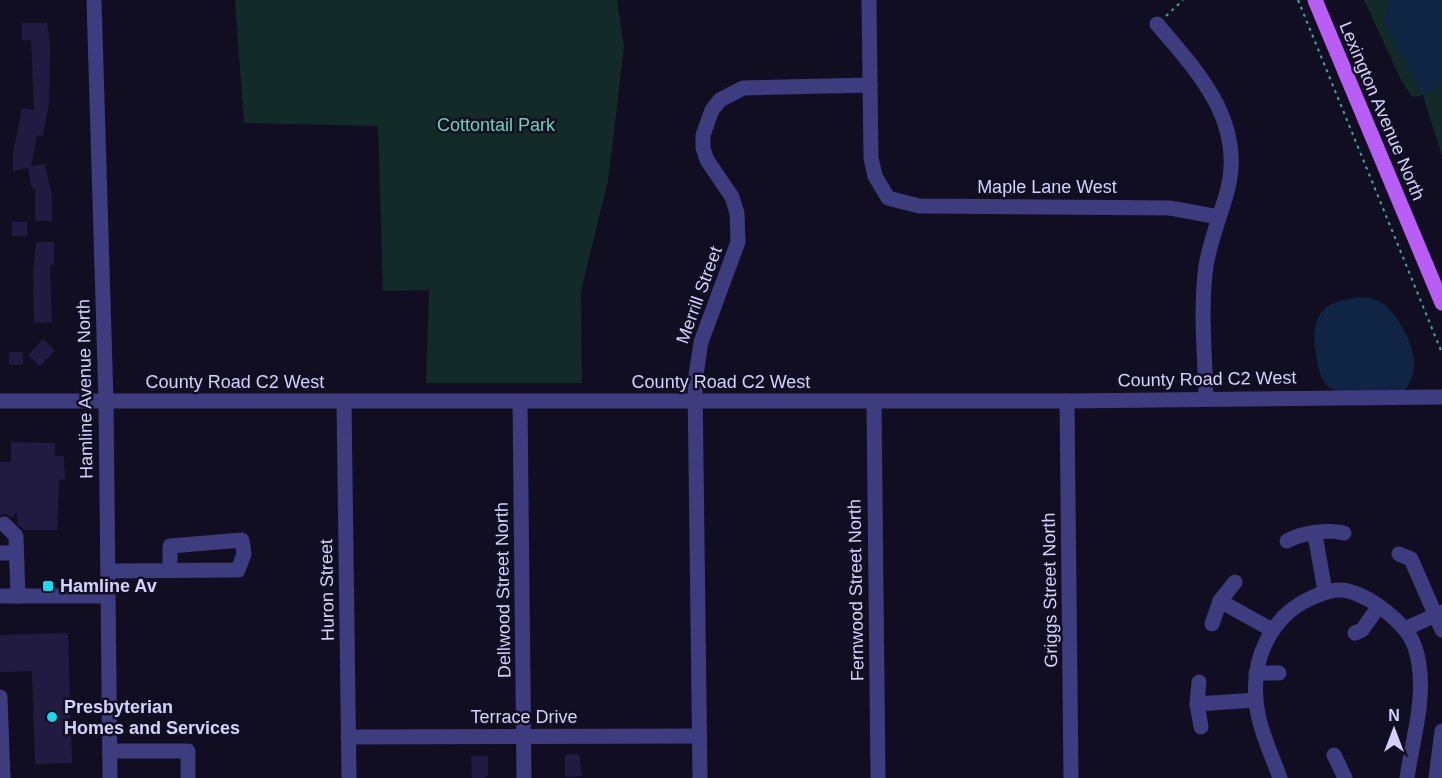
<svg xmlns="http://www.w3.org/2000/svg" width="1442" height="778" font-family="Helvetica,sans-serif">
<rect width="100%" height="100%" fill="#110e21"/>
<g fill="#122b29">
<path d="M235,0H617L624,47L608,181L581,291L582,383H426L429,290L383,291L378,126L244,123Z"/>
<path d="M1364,0H1442V156L1423,95L1412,97L1402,82Z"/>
</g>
<g fill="#102544">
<path d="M1390,0H1442V83L1423,95L1383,20Z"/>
<path d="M1368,297C1373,299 1380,301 1385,305C1401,319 1421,355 1412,377C1410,383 1406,388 1403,393C1381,394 1349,401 1330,388C1320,381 1318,367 1316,355C1309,311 1325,299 1368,297Z"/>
</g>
<g fill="#221b41">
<path d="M22,23H47L50,44L49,104L43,136L37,135L31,166L45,164L52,196V221H35V188L32,189L28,168L13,171V153L22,108L34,110L31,40H22Z"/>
<rect x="12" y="222" width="15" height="14"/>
<path d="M36,242H54V265H50L52,322L34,323L33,272Z"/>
<path d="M43,339L55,350L40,366L28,355Z"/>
<rect x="9" y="352" width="14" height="13"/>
<path d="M11,442L55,443V456H64L65,480L59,479L57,530H24L17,524V512L12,518L6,514L0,515V462H11Z"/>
<path d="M68,633L72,763L35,764L32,671L0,672V635Z"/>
<path d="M579,754L582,776L565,777V755Z"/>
<path d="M471,756H488V775L485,778H472Z"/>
</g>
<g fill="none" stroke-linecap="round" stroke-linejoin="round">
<g stroke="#34ada2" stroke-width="2" stroke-dasharray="3 4.5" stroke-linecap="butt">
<path d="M1298,0L1442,353"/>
<path d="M1166,16L1183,0"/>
</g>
<g stroke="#3c3c7e" stroke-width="15">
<path d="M94,0L106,401L110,778"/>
<path d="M869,0L871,158L875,176L888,198L919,206L1170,208L1219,217"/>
<path d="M1157,24C1199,73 1246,123 1227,192C1220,217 1210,241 1206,266C1200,309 1205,355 1206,399"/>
<path d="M0,401H1067L1442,397"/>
<path d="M344,401L349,778"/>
<path d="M520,401L524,778"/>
<path d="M874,401L878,778"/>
<path d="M1067,401L1071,778"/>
<path d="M4,524L16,536L18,596"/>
<path d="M1315,535L1325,591"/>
<path d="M1287,541C1301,533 1328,529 1344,533"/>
<path d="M0,553H16"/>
<path d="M1399,554L1411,559L1442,630"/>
<path d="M108,571L238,570L244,554L242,540L170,546V570"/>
<path d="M0,596H108"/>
<path d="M1220,601L1272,630"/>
<path d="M1212,624L1220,601L1235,582"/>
<path d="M1407,628L1442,612"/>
<path d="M1355,633L1362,630L1379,606"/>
<path d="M1256,673H1279"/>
<path d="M1199,682L1197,704L1201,727"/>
<path d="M0,697L3,778"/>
<path d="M1197,704L1256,700"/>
<path d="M348,737L699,736"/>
<path d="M110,751H188V778"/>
<path d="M1334,755L1345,778"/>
<path d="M700,778L695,382L701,342L738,242L737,213L732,197L707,160L703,148V135L712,110L720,100L743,88L870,85"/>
<path d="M1280,778C1271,753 1258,727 1256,700C1252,658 1271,617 1309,599C1322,593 1335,588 1348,591C1364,595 1375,603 1388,613C1406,628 1416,640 1419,665C1425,701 1412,742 1407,778"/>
<path d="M1436,778L1442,731"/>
</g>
<path stroke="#b95df7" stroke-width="15" d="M1315,0L1442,303"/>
</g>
<g fill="#0cdeee" stroke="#110e21" stroke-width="2">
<rect x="42" y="580" width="12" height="12" rx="3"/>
<circle cx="52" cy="717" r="6"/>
</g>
<g text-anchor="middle" stroke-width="5" stroke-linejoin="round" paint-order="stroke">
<g font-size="18" fill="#d4d1fd" stroke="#110e21">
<text transform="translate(1382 111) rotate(67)" y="6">Lexington Avenue North</text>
<text x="1047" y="193">Maple Lane West</text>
<text transform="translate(699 295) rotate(-70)" y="6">Merrill Street</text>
<text transform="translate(1207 379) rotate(-1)" y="6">County Road C2 West</text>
<text x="235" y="388">County Road C2 West</text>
<text x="721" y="388">County Road C2 West</text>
<text transform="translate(85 389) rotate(-91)" y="6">Hamline Avenue North</text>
<text transform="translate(327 590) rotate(-91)" y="6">Huron Street</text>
<text transform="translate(503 590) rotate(-91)" y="6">Dellwood Street North</text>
<text transform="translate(856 590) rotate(-91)" y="6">Fernwood Street North</text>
<text transform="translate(1050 590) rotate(-91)" y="6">Griggs Street North</text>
<text x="524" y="723">Terrace Drive</text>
</g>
<g font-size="18" fill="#60d9b7" stroke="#110e21">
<text x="496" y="131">Cottontail Park</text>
</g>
<g font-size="18" font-weight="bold" fill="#d4d1fd" stroke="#110e21" text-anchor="start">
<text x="60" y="592">Hamline Av</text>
<text x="64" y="713">Presbyterian<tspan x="64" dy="21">Homes and Services</tspan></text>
</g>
</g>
<g transform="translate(1394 730)" stroke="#110e21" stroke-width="4.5" paint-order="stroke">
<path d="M0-4.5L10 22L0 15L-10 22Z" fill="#d4d1fd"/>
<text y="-9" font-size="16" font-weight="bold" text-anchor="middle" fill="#d4d1fd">N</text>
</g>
</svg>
